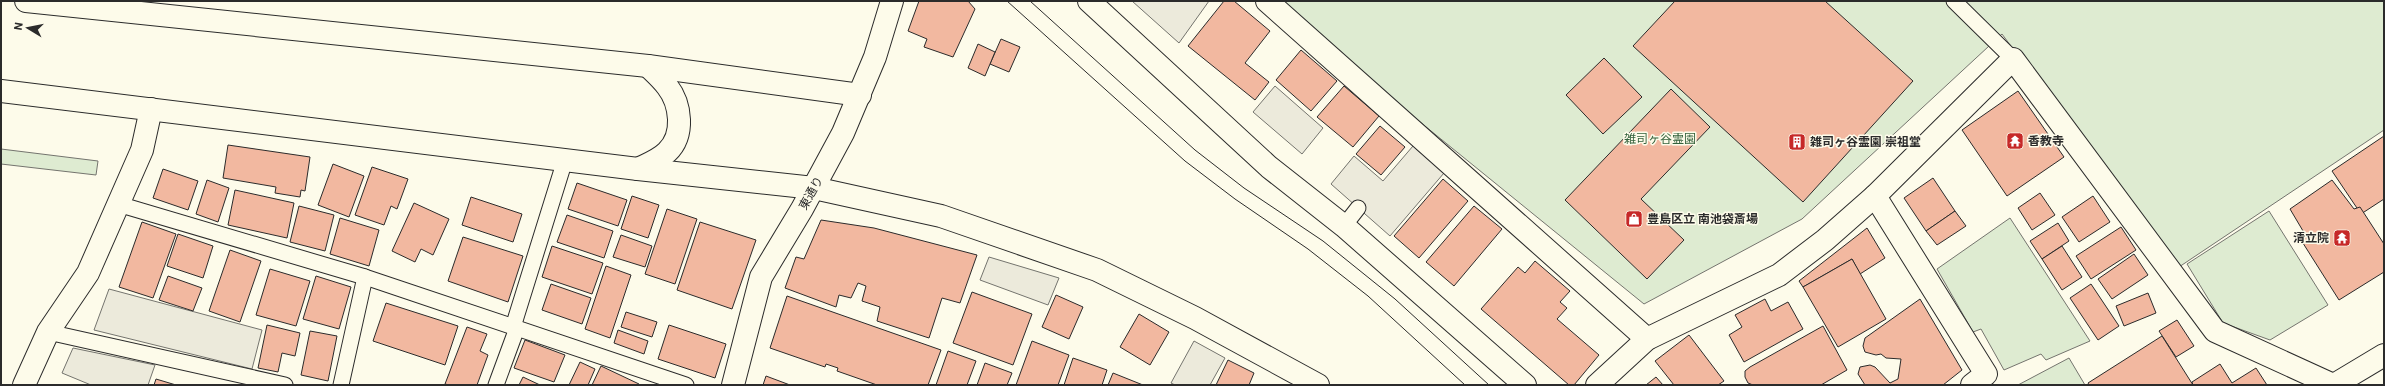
<svg xmlns="http://www.w3.org/2000/svg" width="2385" height="386" font-family="Roboto,'Noto Sans JP',sans-serif">
<rect width="100%" height="100%" fill="#fdfbea"/>
<g fill="#deebd1" stroke="#74746e">
<path d="M1271,1H2384V130L2176,269L2002,34L1802,219L1644,304Z"/>
<path d="M1,149L98,161L96,175L1,164Z"/>
<path d="M2269,211L2328,305L2270,340L2223,323L2187,264Z"/>
<path d="M2010,218L2090,341L2046,360L2041,354L2004,370L1981,329L1973,332L1937,269Z"/>
<path d="M2069,358L2085,385H2018Z"/>
</g>
<g fill="#eceadb" stroke="#74746e">
<path d="M1132,1H1209L1179,43Z"/>
<path d="M1275,86L1323,128L1302,154L1253,112Z"/>
<path d="M1413,146L1444,173L1390,236L1331,184L1354,156L1383,181Z"/>
<path d="M989,257L1059,278L1048,305L980,280Z"/>
<path d="M109,289L262,330L252,369L94,330Z"/>
<path d="M1194,341L1225,358L1210,385H1175L1171,383Z"/>
<path d="M73,348L155,365L148,385H91L62,373Z"/>
</g>
<g fill="#f2b8a0" stroke="#2b2b2b">
<path d="M919,1H968L975,9L953,57L924,47L927,39L908,31Z"/>
<path d="M1224,1H1234L1270,31L1245,63L1269,82L1255,100L1188,46Z"/>
<path d="M1675,1H1825L1913,81L1803,202L1633,46Z"/>
<path d="M1001,39L1020,47L1009,72L990,64Z"/>
<path d="M978,44L995,52L985,76L968,68Z"/>
<path d="M1301,50L1337,81L1311,111L1276,80Z"/>
<path d="M1604,58L1642,97L1603,134L1566,95Z"/>
<path d="M1344,86L1379,116L1353,147L1317,117Z"/>
<path d="M1671,89L1710,127L1641,199L1684,240L1647,279L1565,200Z"/>
<path d="M2018,91L2064,157L2007,196L1962,130Z"/>
<path d="M1380,126L1405,147L1381,175L1356,154Z"/>
<path d="M2384,136V199L2361,214L2332,171Z"/>
<path d="M228,145L310,157L305,191L301,190L300,197L275,193L276,187L223,178Z"/>
<path d="M333,164L364,176L349,217L318,205Z"/>
<path d="M372,167L408,179L397,209L391,206L384,225L355,215Z"/>
<path d="M163,169L198,181L188,210L153,198Z"/>
<path d="M1933,178L1955,211L1926,231L1904,198Z"/>
<path d="M1443,179L1468,201L1419,258L1394,236Z"/>
<path d="M207,180L229,188L218,222L196,214Z"/>
<path d="M2332,180L2354,209L2360,207L2384,244V272L2339,300L2301,240L2306,236L2290,209Z"/>
<path d="M577,183L627,200L618,226L568,209Z"/>
<path d="M235,190L294,203L287,238L228,225Z"/>
<path d="M2040,193L2055,215L2032,230L2018,208Z"/>
<path d="M632,196L659,205L648,238L621,229Z"/>
<path d="M2093,196L2110,222L2079,242L2062,217Z"/>
<path d="M471,197L522,214L513,242L462,225Z"/>
<path d="M414,203L449,219L433,255L421,249L415,262L392,251Z"/>
<path d="M299,206L334,215L325,251L290,242Z"/>
<path d="M1474,206L1502,229L1454,286L1426,262Z"/>
<path d="M667,209L697,219L675,284L645,274Z"/>
<path d="M1955,211L1966,226L1937,245L1926,231Z"/>
<path d="M567,215L613,231L604,258L557,242Z"/>
<path d="M340,218L379,230L369,266L330,254Z"/>
<path d="M821,220L874,228L977,255L960,303L942,298L929,338L877,321L880,307L862,301L866,286L858,283L851,298L839,295L836,307L785,288L796,257L804,259Z"/>
<path d="M142,222L176,234L153,298L119,287Z"/>
<path d="M700,222L756,240L732,309L677,290Z"/>
<path d="M2058,223L2069,241L2042,259L2030,241Z"/>
<path d="M2121,227L2136,250L2091,279L2076,256Z"/>
<path d="M1867,228L1885,258L1860,274L1852,259L1803,287L1799,281Z"/>
<path d="M178,234L213,246L203,278L167,266Z"/>
<path d="M621,235L652,246L645,267L613,257Z"/>
<path d="M463,237L523,256L508,302L448,281Z"/>
<path d="M552,246L603,263L592,294L542,277Z"/>
<path d="M2062,246L2082,277L2062,290L2042,259Z"/>
<path d="M230,250L261,261L240,322L209,311Z"/>
<path d="M2134,254L2148,275L2112,299L2098,279Z"/>
<path d="M1852,259L1886,319L1838,347L1803,287Z"/>
<path d="M1535,261L1570,291L1560,302L1567,308L1557,319L1599,355L1574,385H1569L1481,309L1518,267L1525,273Z"/>
<path d="M606,266L631,275L610,338L585,329Z"/>
<path d="M270,269L310,281L296,326L256,315Z"/>
<path d="M168,276L202,288L193,311L159,300Z"/>
<path d="M316,276L351,287L339,329L303,319Z"/>
<path d="M551,284L591,298L582,324L542,310Z"/>
<path d="M2091,284L2119,326L2098,340L2070,298Z"/>
<path d="M972,292L1032,314L1013,365L953,343Z"/>
<path d="M2148,293L2156,313L2124,326L2116,306Z"/>
<path d="M1056,295L1083,307L1069,339L1042,327Z"/>
<path d="M787,296L941,350L928,385H877L837,371L838,368L826,364L825,367L770,348Z"/>
<path d="M1765,299L1771,311L1788,302L1803,329L1744,362L1729,335L1742,327L1735,315Z"/>
<path d="M1920,299L1962,370L1943,385H1865L1858,374L1860,367L1870,365L1875,367L1890,383L1898,379L1901,359L1886,358L1881,354L1876,355L1865,352L1863,346L1865,338Z"/>
<path d="M386,303L458,326L445,365L373,341Z"/>
<path d="M626,312L657,322L652,337L621,327Z"/>
<path d="M1139,314L1169,332L1150,365L1120,347Z"/>
<path d="M2177,320L2194,346L2176,357L2159,331Z"/>
<path d="M267,325L300,333L295,356L282,353L278,372L258,368Z"/>
<path d="M669,325L726,344L715,378L658,359Z"/>
<path d="M1823,326L1847,370L1821,385H1753L1748,383L1745,377V371L1750,367Z"/>
<path d="M467,327L487,334L480,351L488,355L477,385H449L445,384Z"/>
<path d="M618,330L648,341L644,354L614,343Z"/>
<path d="M310,331L337,336L328,381L301,375Z"/>
<path d="M1689,335L1724,381L1718,385H1674L1655,361Z"/>
<path d="M2162,336L2193,385H2089L2088,383Z"/>
<path d="M525,340L565,355L554,382L514,368Z"/>
<path d="M1032,341L1069,355L1058,385H1016Z"/>
<path d="M948,351L976,361L967,385H936Z"/>
<path d="M1073,358L1107,370L1102,385H1064Z"/>
<path d="M1228,360L1254,373L1249,385H1216Z"/>
<path d="M580,362L595,369L588,385H569Z"/>
<path d="M985,363L1012,373L1007,385H977Z"/>
<path d="M2220,364L2232,383L2256,368L2267,385H2193L2192,382Z"/>
<path d="M601,366L639,384L638,385H592Z"/>
<path d="M1113,373L1143,385H1108Z"/>
<path d="M766,376L790,385H763Z"/>
<path d="M523,377L540,385H519Z"/>
<path d="M1656,377L1663,385H1646Z"/>
<path d="M156,379L176,385H154Z"/>
</g>
<g fill="none" stroke-linecap="round" stroke-linejoin="round">
<defs>
<g id="lane">
<path d="M1954,1L2013,59"/>
<path d="M118,204L365,277L686,385"/>
<path d="M1344,226L1358,208"/>
<path d="M513,327L565,160"/>
<path d="M48,332L285,385"/>
<path d="M341,385L365,277"/>
<path d="M496,385L517,328"/>
</g>
<g id="street">
<path d="M26,1L648,66L860,95"/>
<path d="M1089,1L1269,167L1344,226L1525,385"/>
<path d="M1267,1L1647,339"/>
<path d="M1,91L638,169L814,188L941,216L1097,270L1195,318L1318,385"/>
<path d="M638,169C648,164 659,160 667,152C685,135 681,104 667,86C662,79 654,72 648,66"/>
<path d="M1875,196L1986,374L1972,385"/>
<path d="M24,385L48,332L88,273L142,150L151,109"/>
<path d="M733,385L761,277L802,209L843,133L875,57L892,1"/>
<path d="M1597,385L1647,339L1779,275L1825,240L1875,196L2013,59L2215,331L2333,385"/>
<path d="M2334,385L2384,355"/>
</g>
</defs>
<use href="#lane" stroke="#2b2b2b" stroke-width="17"/>
<use href="#street" stroke="#2b2b2b" stroke-width="24"/>
<use href="#lane" stroke="#fdfbea" stroke-width="15"/>
<use href="#street" stroke="#fdfbea" stroke-width="22"/>
<g stroke="#2b2b2b" stroke-width="1">
<path d="M1007,1L1185,161L1235,199L1308,249L1368,296L1465,385"/>
<path d="M1030,1L1195,150L1244,188L1323,241L1395,299L1489,385"/>
</g>
</g>
<defs>
<symbol id="temple-square" viewBox="-11 -11 22 22"><rect x="-9" y="-9" width="18" height="18" rx="4" fill="#c62828" stroke="#fdfbea"/><path d="M0-6L5-2H3V0L6.5 2.5H4V6H1.5V3h-3V6H-4V2.5H-6.5L-3 0V-2H-5Z" fill="#fff"/></symbol>
<symbol id="building-square" viewBox="-11 -11 22 22"><rect x="-9" y="-9" width="18" height="18" rx="4" fill="#c62828" stroke="#fdfbea"/><path d="M-4-6H4V6H1V3H-1V6H-4ZM-2.5-4.3h1.7v1.8h-1.7ZM.8-4.3h1.7v1.8H.8ZM-2.5-1h1.7V.8h-1.7ZM.8-1h1.7V.8H.8Z" fill="#fff"/></symbol>
<symbol id="shop-square" viewBox="-11 -11 22 22"><rect x="-9" y="-9" width="18" height="18" rx="4" fill="#c62828" stroke="#fdfbea"/><path d="M-5-2.5h2.3a2.7 3.5 0 0 1 5.4 0H5L5.5 6h-11ZM-1.5-2.5h3a1.5 2.3 0 0 0-3 0Z" fill="#fff"/></symbol>
</defs>
<g fill-rule="evenodd">
<use href="#temple-square" x="2005" y="131" width="20" height="20"/>
<use href="#building-square" x="1787" y="132" width="20" height="20"/>
<use href="#shop-square" x="1624" y="209" width="20" height="20"/>
<use href="#temple-square" x="2332" y="228" width="20" height="20"/>
</g>
<g text-anchor="middle" stroke-width="3" stroke-linejoin="round" paint-order="stroke">
<g font-size="12" fill="#34623c" stroke="#fdfbea">
<text x="1660" y="143">雑司ヶ谷霊園</text>
</g>
<g font-size="12" font-weight="bold" fill="#2b2b2b" stroke="#fdfbea" text-anchor="start">
<text x="2028" y="145">香教寺</text>
<text x="1810" y="146">雑司ヶ谷霊園 崇祖堂</text>
<text x="1647" y="223">豊島区立 南池袋斎場</text>
<text x="2329" y="242" text-anchor="end">清立院</text>
</g>
<g font-size="12" fill="#2b2b2b" stroke="#fdfbea">
<text transform="translate(811 193) rotate(-61)" y="4">東通り</text>
</g>
</g>
<rect width="2385" height="386" fill="none" stroke="#2b2b2b" stroke-width="4"/>
<g transform="translate(28 28) rotate(280)" stroke="#fdfbea" stroke-width="3" paint-order="stroke">
<path d="M0-3L7 15L0 10L-7 15Z" fill="#2b2b2b"/>
<text y="-6" font-size="11" font-weight="bold" text-anchor="middle" fill="#2b2b2b">N</text>
</g>
</svg>
